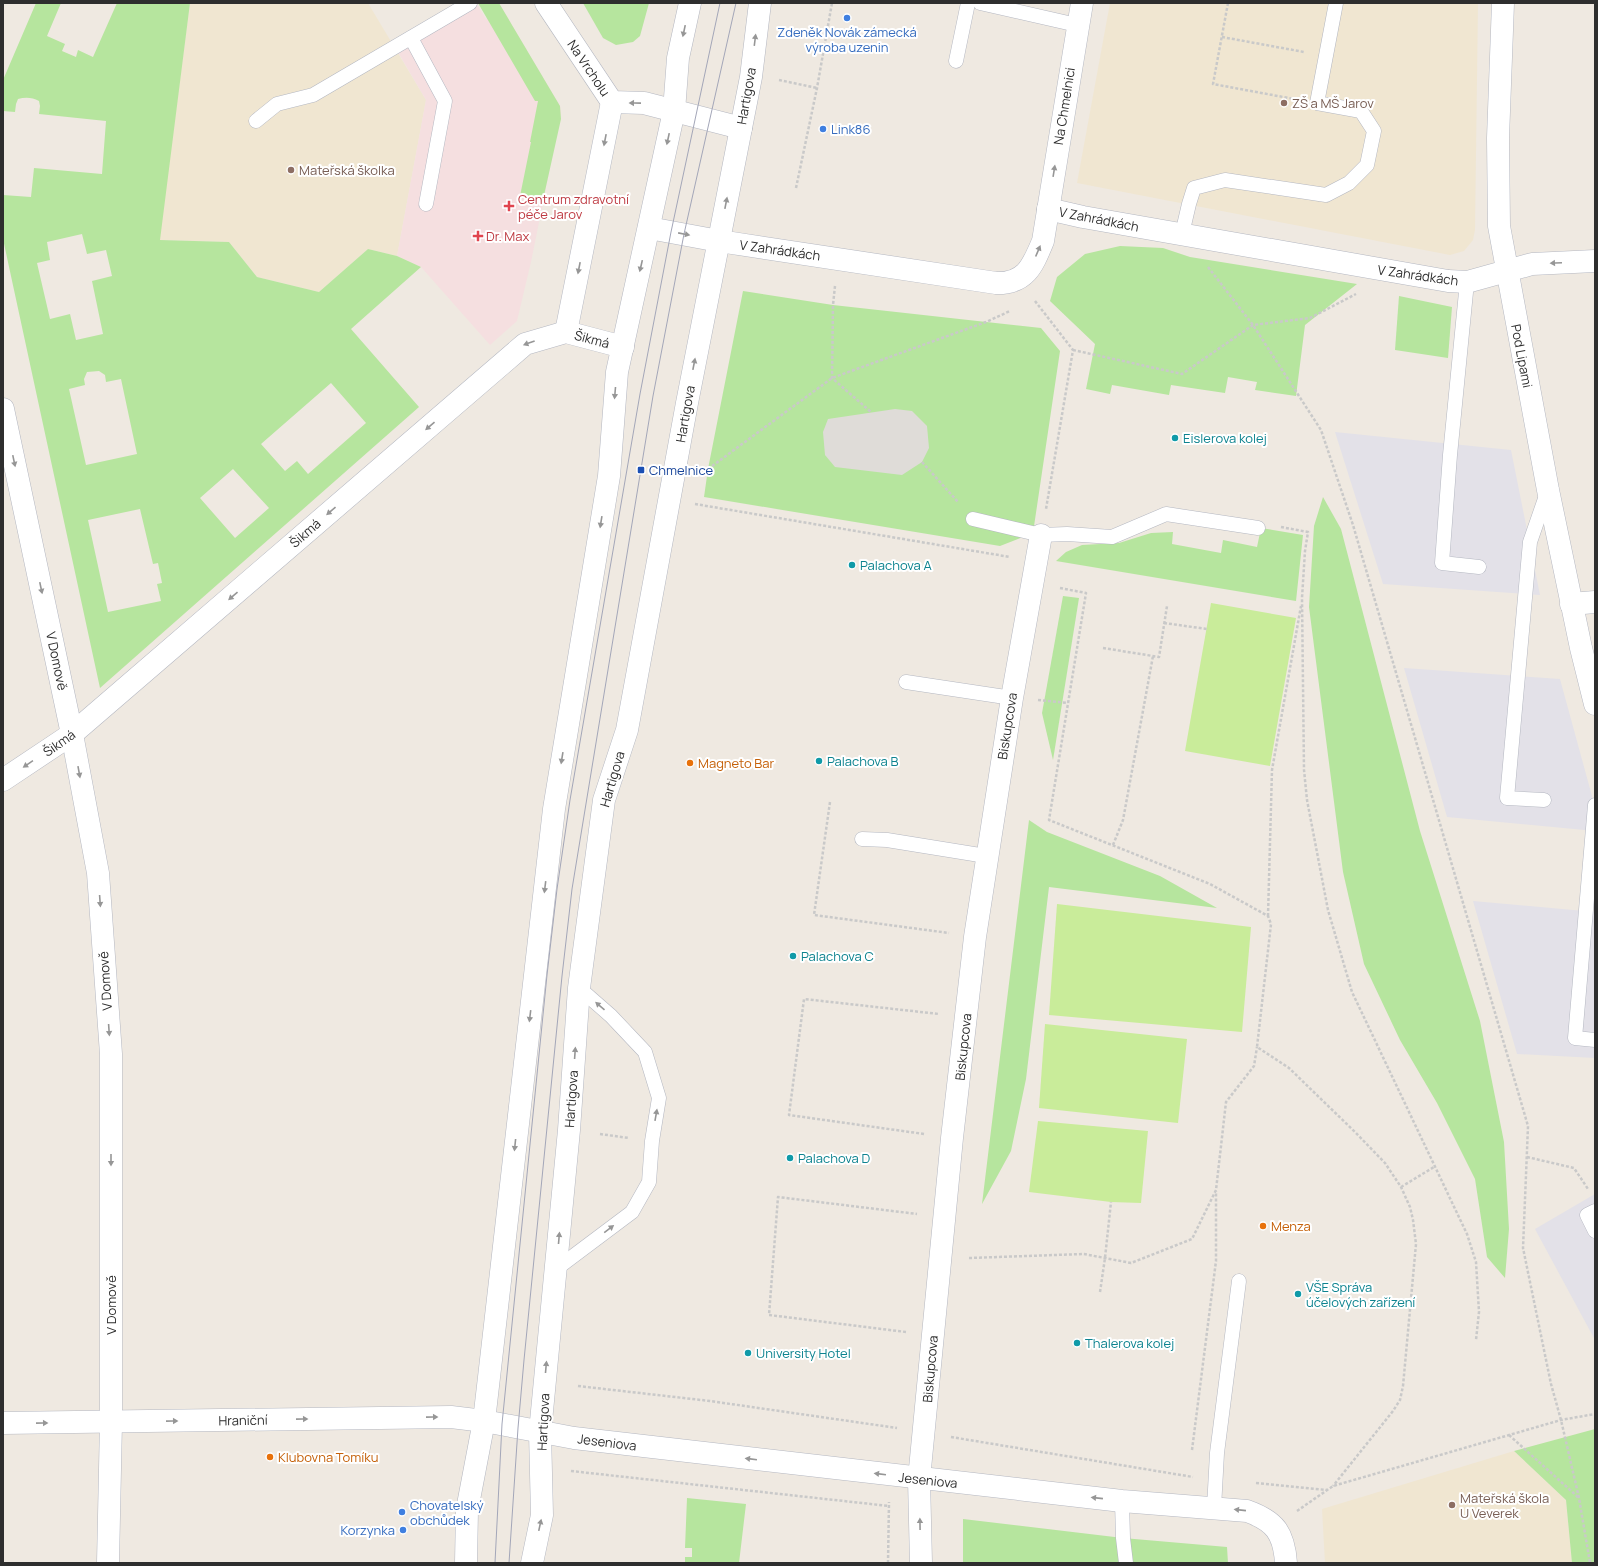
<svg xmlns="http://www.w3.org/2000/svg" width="1598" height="1566" font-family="Manrope,sans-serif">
<rect width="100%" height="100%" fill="#efe9e1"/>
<g fill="#e3e1e8">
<path d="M1335,432L1511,450L1540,595L1383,584Z"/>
<path d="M1404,668L1560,679L1595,807V831L1447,817Z"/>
<path d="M1473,901L1595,912V1058L1517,1054Z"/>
<path d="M1595,1194V1340L1535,1229Z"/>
</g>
<g fill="#f0e6d1">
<path d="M190,3H368L426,100L397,256L368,249L319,292L257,277L229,242L159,240Z"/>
<path d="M1110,3H1478L1475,230L1473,240L1464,251L1450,255L1077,183Z"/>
<path d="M1514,1451L1566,1500L1572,1563H1325L1322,1509Z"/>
</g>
<path fill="#f5dfe0" d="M476,3L486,19L502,8L560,106L561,113L531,262L517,321L490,345L421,267L397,256L426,100L395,47Z"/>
<g fill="#b6e59e" fill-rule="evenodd">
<path d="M36,3H61L47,36L65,44L62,51L76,57L78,50L93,57L117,3H190L160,240L229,242L257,277L319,292L368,249L397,256L421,267L351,329L419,407L100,688L3,239V195L31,197L34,168L102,174L106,121L39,114L40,106L39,101C32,97 25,97 18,99L16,104L15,112L3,111V113V80ZM82,234L87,254L106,250L112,276L92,281L103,334L76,340L70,314L50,319L37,263L50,260L47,242ZM99,371L105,375L106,382L121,379L137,454L86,465L69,389L85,385L84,379L87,372ZM331,383L366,423L308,474L297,461L285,471L261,444ZM233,469L269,508L235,538L200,498ZM140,509L153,564L158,563L162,583L157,584L161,601L108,612L88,520Z"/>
<path d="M478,3H499L560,106L561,119L543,200L520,196L531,142H530L538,101H535Z"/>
<path d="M583,3H649L640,36L633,42L616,45L603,38Z"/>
<path d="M1120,246L1163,248L1190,257L1357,284L1305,325L1296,396L1255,390L1257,382L1228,377L1225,393L1171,385L1169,395L1112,385L1110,394L1086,389L1095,344L1050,301L1057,277L1085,254Z"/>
<path d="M743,291L833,305L1041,328L1060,351L1033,533L1000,546L704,497L708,469Z"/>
<path d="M1399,296L1452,307L1448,358L1395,350Z"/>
<path d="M1323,497L1341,529L1420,831L1480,1021L1504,1142L1509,1229L1505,1278L1487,1257L1475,1179L1437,1103L1400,1040L1364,964L1343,872L1309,607L1314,526Z"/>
<path d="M1261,528L1303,535L1296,601L1056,561L1066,552L1082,545L1119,543L1151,533L1173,532L1172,544L1221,553L1223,540L1257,547Z"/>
<path d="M1063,596L1079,598L1053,760L1042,713Z"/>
<path d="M1029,820L1047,832L1160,876L1217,908L1049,887L1026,1079L1011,1151L982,1204Z"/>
<path d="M1595,1429V1563H1572L1566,1500L1514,1451Z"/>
<path d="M687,1498L746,1504L739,1563H685V1557H692V1548H685Z"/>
<path d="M963,1519L1123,1538L1227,1547L1228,1563H963Z"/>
</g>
<g fill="#c9ec9a">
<path d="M1211,603L1296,618L1270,766L1185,751Z"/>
<path d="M1057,904L1251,927L1242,1032L1049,1015Z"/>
<path d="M1045,1024L1187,1039L1178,1123L1039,1108Z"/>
<path d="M1038,1121L1148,1131L1141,1203L1111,1202L1029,1192Z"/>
</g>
<path fill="#dfdcd8" d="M895,409L912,411L927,426L929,448L922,462L902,475L835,467L825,455L823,432L828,419Z"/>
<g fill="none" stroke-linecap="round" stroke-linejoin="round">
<defs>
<g id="lane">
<path d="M980,3L1077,25"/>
<path d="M411,38L445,101L426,204"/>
<path d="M956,61L968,3"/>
<path d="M256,121L277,104L313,95L470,3"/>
<path d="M1182,234L1189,204L1194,188L1225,180L1326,195L1349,183L1367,165L1374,131L1361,111L1317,103L1336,3"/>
<path d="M1467,282L1450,455L1442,563L1479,567"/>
<path d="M973,519L1041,535L1067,534L1112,537L1166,514L1258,528"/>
<path d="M906,682L1012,698"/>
<path d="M1544,800L1507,798L1530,542L1547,493"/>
<path d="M1595,805L1575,1038L1595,1040"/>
<path d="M862,839L887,840L986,856"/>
<path d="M1595,1211L1587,1215L1595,1231"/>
<path d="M556,1269L632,1212L649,1182L652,1141L659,1098L645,1052L611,1016L579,988"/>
<path d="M1122,1501L1123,1538L1126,1563"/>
<path d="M1214,1508L1217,1453L1239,1281"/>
</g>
<g id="street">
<path d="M546,3L612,102L644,103L741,128"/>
<path d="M1503,3L1498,138L1499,226L1548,490L1581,648L1595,704"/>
<path d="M1048,209L1083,217L1448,281L1467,282L1532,264L1595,261"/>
<path d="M649,228L719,241L996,283C1026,284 1033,265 1043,241L1082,3"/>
<path d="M566,332L612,102"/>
<path d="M3,409L72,734L98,873L111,1054V1422L108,1563"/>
<path d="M1571,604L1595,602"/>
<path d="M3,780L72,734L525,344L566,332L623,347"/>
<path d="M3,1423L451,1417L484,1421L574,1438L1122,1501L1247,1511C1275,1521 1284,1533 1286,1563"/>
<path d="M921,1563L919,1479L952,1138L975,937L1012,698L1041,535"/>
</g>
<g id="secondary">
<path d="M466,1563L467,1510L484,1421L554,809L609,476L617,372L674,111L678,58L690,3"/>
<path d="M532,1563L542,1515L540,1432L569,1130L579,988L604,800L627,730L687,403L751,77L760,3"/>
</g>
</defs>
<use href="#lane" stroke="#b4b7c1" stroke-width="15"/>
<use href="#street" stroke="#b4b7c1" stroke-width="23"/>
<use href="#secondary" stroke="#b4b7c1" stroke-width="23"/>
<g stroke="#c9c9c9" stroke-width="2.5" stroke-dasharray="3 2" stroke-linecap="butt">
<path d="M1228,3L1213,84L1294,99"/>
<path d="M1222,37L1304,52"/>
<path d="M779,80L817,88"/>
<path d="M796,188L817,88L832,3"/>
<path d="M1208,267L1253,325L1321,430L1353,525L1528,1126L1523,1248L1551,1384L1561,1420L1579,1498L1590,1563"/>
<path d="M835,286L833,305L832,378L871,412"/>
<path d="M1035,301L1073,350L1046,509"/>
<path d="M1073,350L1182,374L1253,325L1310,318L1356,294"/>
<path d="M922,462L958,502"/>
<path d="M704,472L832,378L986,322L1010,311"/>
<path d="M695,504L1010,557"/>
<path d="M1281,527L1308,532L1305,551L1302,598L1304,770L1307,800L1328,910L1352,992L1467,1234L1476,1262L1479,1312L1476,1340"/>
<path d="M1060,588L1086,593L1049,820L1210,884L1268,916L1271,924L1257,1047L1289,1068L1355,1132L1385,1163L1401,1187L1410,1207L1413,1220L1416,1244L1403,1386L1400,1400L1393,1411L1333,1486"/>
<path d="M1164,623L1207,629"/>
<path d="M1103,648L1159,657L1167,606"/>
<path d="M1038,700L1068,703"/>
<path d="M830,802L814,915L949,933"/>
<path d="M1113,845L1123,820L1153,656"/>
<path d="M1268,916L1272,770L1301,606"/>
<path d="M600,1134L629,1138"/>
<path d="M924,1134L789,1115L804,999L939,1014"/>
<path d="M1527,1157L1574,1168L1588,1189"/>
<path d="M1401,1187L1434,1167"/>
<path d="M969,1258L1084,1254L1131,1263L1192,1239L1216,1190L1226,1102L1254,1066L1257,1047"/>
<path d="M1100,1292L1105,1258L1111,1202"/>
<path d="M906,1332L769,1315L778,1197L917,1214"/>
<path d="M578,1386L710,1401L897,1428"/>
<path d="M1509,1435L1579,1498"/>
<path d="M951,1437L1193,1477"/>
<path d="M1192,1450L1216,1261V1191"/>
<path d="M571,1471L889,1506"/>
<path d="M1256,1483L1327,1490"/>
<path d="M1297,1511L1333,1486L1561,1420L1595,1414"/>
<path d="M888,1563L889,1502"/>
</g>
<use href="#lane" stroke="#fff" stroke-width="14"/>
<use href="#street" stroke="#fff" stroke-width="22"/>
<use href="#secondary" stroke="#fff" stroke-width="22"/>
<g stroke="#a3a6b8" stroke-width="1">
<path d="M495,1563L502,1424L547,975L557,889L570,800L640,394L671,232L720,3"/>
<path d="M509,1563L518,1428L524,1360L562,976L572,889L653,396L684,234L736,3"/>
</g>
</g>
<defs><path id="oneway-solid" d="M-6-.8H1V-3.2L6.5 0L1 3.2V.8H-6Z"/></defs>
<g fill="#969696">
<use href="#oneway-solid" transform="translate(684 31) rotate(102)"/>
<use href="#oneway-solid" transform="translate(755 40) rotate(-83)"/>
<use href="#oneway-solid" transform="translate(635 103) rotate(-179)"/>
<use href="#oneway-solid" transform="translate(668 139) rotate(102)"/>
<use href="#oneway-solid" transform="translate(605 140) rotate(101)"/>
<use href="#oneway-solid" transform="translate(1054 171) rotate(-81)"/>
<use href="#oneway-solid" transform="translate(726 203) rotate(-79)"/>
<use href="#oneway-solid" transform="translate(684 234) rotate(11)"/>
<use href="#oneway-solid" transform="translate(1038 251) rotate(-67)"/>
<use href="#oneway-solid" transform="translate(1556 263) rotate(177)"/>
<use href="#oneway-solid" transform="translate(641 266) rotate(103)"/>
<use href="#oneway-solid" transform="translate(579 268) rotate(101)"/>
<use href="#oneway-solid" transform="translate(529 343) rotate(160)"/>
<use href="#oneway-solid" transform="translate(694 364) rotate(-79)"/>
<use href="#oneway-solid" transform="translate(615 393) rotate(95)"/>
<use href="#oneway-solid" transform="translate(430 426) rotate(139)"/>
<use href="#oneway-solid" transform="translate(14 461) rotate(78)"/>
<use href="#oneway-solid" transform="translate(331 511) rotate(139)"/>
<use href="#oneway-solid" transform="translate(601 522) rotate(99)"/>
<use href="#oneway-solid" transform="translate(41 588) rotate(78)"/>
<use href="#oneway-solid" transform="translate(233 596) rotate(139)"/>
<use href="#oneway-solid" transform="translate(562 758) rotate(99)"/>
<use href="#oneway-solid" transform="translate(28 764) rotate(146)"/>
<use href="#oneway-solid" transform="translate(79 772) rotate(80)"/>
<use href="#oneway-solid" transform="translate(545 887) rotate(97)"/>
<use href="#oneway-solid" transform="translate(100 901) rotate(86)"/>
<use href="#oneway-solid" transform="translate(600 1006) rotate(-139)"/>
<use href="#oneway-solid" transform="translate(530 1016) rotate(97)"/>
<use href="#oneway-solid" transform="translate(109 1030) rotate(86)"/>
<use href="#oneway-solid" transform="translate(575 1053) rotate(-86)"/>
<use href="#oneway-solid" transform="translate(656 1115) rotate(-80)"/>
<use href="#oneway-solid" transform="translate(515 1145) rotate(96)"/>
<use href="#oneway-solid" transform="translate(111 1160) rotate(90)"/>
<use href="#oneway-solid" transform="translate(609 1229) rotate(-37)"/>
<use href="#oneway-solid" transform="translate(559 1238) rotate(-85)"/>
<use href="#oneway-solid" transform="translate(546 1367) rotate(-85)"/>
<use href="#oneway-solid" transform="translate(432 1417) rotate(-1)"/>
<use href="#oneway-solid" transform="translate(302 1419) rotate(-1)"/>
<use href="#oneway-solid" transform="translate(172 1421) rotate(-1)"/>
<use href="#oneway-solid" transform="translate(42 1423) rotate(-1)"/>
<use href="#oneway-solid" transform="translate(751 1459) rotate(-173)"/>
<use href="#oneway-solid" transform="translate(880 1474) rotate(-173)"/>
<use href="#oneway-solid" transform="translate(1097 1498) rotate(-174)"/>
<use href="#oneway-solid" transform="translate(1240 1510) rotate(-174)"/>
<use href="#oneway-solid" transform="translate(920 1524) rotate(-91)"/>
<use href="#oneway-solid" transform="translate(540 1525) rotate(-78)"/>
</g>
<g fill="#3f7fe0" stroke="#fff" stroke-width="1.5">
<circle cx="847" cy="18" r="4"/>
<circle cx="823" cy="129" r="4"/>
<circle cx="402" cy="1512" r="4"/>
<circle cx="403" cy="1530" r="4"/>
</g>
<g fill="#8d6e63" stroke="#fff" stroke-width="1.5">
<circle cx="1284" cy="103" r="4"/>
<circle cx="291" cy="170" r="4"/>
<circle cx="1452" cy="1505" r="4"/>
</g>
<g fill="#e0444e" stroke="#fff" stroke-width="1.5">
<path d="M507 200h4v4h4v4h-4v4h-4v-4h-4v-4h4z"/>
<path d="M476 230h4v4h4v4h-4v4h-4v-4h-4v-4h4z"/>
</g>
<g fill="#0f9aa8" stroke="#fff" stroke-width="1.5">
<circle cx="1175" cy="438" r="4"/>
<circle cx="852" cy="565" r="4"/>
<circle cx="819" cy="761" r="4"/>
<circle cx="793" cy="956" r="4"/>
<circle cx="790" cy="1158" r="4"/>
<circle cx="1298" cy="1294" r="4"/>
<circle cx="1077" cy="1343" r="4"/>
<circle cx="748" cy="1353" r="4"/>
</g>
<rect fill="#1a4fb4" stroke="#fff" stroke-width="1.5" x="637" y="466" width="8" height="8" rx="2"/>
<g fill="#e8710a" stroke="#fff" stroke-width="1.5">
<circle cx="690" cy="763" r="4"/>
<circle cx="1263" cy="1226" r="4"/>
<circle cx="270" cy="1457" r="4"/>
</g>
<g text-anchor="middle" stroke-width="4" stroke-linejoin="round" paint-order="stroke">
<g font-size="13" fill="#366cbe" stroke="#fff" text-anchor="start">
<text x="847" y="37" text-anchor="middle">Zdeněk Novák zámecká<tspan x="847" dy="15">výroba uzenin</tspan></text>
<text x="831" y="134">Link86</text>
<text x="410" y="1510">Chovatelský<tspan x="410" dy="15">obchůdek</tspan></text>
<text x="395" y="1535" text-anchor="end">Korzynka</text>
</g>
<g font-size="13" fill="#2e2e2e" stroke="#fff">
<text transform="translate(589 68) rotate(56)" y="5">Na Vrcholu</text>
<text transform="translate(746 96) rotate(-80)" y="5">Hartigova</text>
<text transform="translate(1064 106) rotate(-81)" y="5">Na Chmelnici</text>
<text transform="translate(1099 219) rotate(11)" y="5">V Zahrádkách</text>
<text transform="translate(780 250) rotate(8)" y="5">V Zahrádkách</text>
<text transform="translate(1418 275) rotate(8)" y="5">V Zahrádkách</text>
<text transform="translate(592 339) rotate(15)" y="5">Šikmá</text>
<text transform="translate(1522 356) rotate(79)" y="5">Pod Lipami</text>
<text transform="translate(685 414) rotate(-80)" y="5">Hartigova</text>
<text transform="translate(305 533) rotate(-41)" y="5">Šikmá</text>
<text transform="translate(57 661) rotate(78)" y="5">V Domově</text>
<text transform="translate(1007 726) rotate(-81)" y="5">Biskupcova</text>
<text transform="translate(59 743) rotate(-35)" y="5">Šikmá</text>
<text transform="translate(612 779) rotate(-74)" y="5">Hartigova</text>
<text transform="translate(105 981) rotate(-94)" y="5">V Domově</text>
<text transform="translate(963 1047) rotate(-84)" y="5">Biskupcova</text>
<text transform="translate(571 1099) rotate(-86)" y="5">Hartigova</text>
<text transform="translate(111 1305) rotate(-90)" y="5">V Domově</text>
<text transform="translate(930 1369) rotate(-85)" y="5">Biskupcova</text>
<text transform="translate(243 1420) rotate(-1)" y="5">Hraniční</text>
<text transform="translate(543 1422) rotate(-87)" y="5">Hartigova</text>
<text transform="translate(607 1442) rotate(7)" y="5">Jeseniova</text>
<text transform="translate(928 1480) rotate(6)" y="5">Jeseniova</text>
</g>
<g font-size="13" fill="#785e54" stroke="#fff" text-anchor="start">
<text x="1292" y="108">ZŠ a MŠ Jarov</text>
<text x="299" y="175">Mateřská školka</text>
<text x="1460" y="1503">Mateřská škola<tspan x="1460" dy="15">U Veverek</tspan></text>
</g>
<g font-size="13" fill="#be3a42" stroke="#fff" text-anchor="start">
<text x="518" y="204">Centrum zdravotní<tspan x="518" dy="15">péče Jarov</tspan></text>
<text x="486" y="241">Dr. Max</text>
</g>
<g font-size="13" fill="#0d838f" stroke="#fff" text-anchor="start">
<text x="1183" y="443">Eislerova kolej</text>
<text x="860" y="570">Palachova A</text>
<text x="827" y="766">Palachova B</text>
<text x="801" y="961">Palachova C</text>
<text x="798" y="1163">Palachova D</text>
<text x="1306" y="1292">VŠE Správa<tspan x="1306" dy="15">účelových zařízení</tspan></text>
<text x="1085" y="1348">Thalerova kolej</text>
<text x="756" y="1358">University Hotel</text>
</g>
<g font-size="13" fill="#164399" stroke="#fff" text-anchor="start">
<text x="649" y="475">Chmelnice</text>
</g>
<g font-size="13" fill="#c56008" stroke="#fff" text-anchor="start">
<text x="698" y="768">Magneto Bar</text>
<text x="1271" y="1231">Menza</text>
<text x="278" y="1462">Klubovna Tomíku</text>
</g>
</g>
<rect width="1598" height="1566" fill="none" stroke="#2e2e2e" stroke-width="8"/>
</svg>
